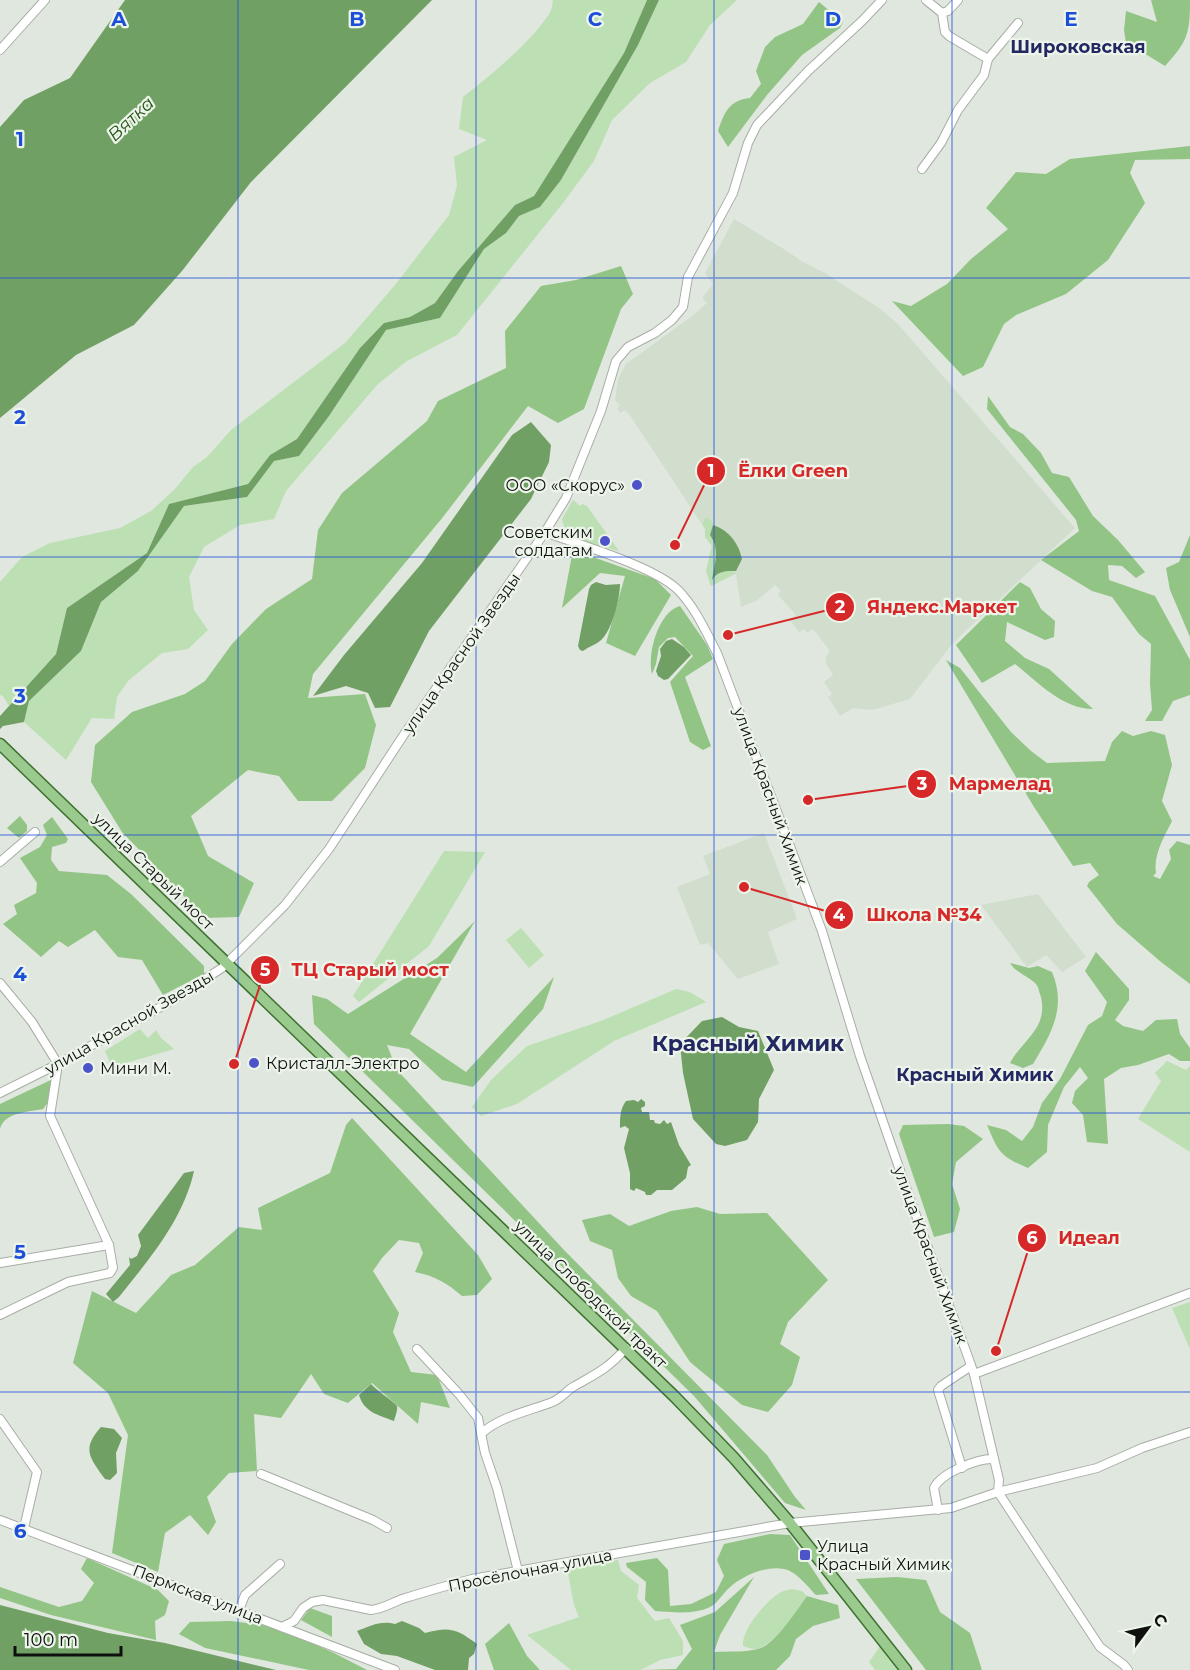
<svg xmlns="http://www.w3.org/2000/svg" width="1190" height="1670" font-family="Montserrat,sans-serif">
<rect width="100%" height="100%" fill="#e0e7de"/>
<g fill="#d1dece">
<path d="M734,219L787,251L803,262L825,273L879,308L897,323L1075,528L952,644L910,699L872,710L853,708L840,716L828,697L832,694L824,682L833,675L826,663V657L830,651L813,629L807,633L804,629L799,632L790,620L796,615L778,595L781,591L775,585L756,601L741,607L736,574L711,586L706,571L712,546L705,537V529L631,417L625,410L620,413L617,408L620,405L615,400L618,379L626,364L692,316L707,303L702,298L713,284L705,273Z"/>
<path d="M764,833L797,919L768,932L779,964L738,979L708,943L700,945L677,887L710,874L703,856Z"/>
<path d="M1038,894L1086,957L1062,972L1046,955L1027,967L981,905Z"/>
</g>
<g fill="#bce0b3">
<path d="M553,0H647L624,53L534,196L515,205L458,271L435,303L410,317L384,323L360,348L297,439L270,455L248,484L169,504L147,553L67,608L56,654L9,706L3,696L0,695V582L22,557L50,543L120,528L151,511L175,489L193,467L207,457L231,430L345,343L395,285L449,215L457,186L454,157L487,140L459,129L463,97C490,76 531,42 549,14C552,10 552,5 553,0Z"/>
<path d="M659,0H737L710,25L686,62L650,83L612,120L594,161L563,203L457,335L407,361L378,384L286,491L274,519L240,525L204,547L189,577L194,610L208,630L188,649L162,653L128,681L117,697L114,719L92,718L66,760L24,722L29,701L81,651L101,602L138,571L184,506L247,497L274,461L299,456L329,416L386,330L440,318L484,249L506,233L519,216L540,207L561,180L638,45Z"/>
<path d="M573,500L580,506L582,504L587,506L619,551C600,545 565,542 562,519Z"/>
<path d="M706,517L714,523L710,535C719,551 715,559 713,578L727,569L736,573L711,586L706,571L712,546L705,537V529L702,524Z"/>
<path d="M444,851L485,852L429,946L359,1002L353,996Z"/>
<path d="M521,928L544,955L529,968L506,940Z"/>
<path d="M676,989L690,992L706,1002L614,1041L517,1104L481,1116L472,1107L491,1080L527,1046L601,1021Z"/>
<path d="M140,1029L148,1038L156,1030L161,1038L174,1049L112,1067L105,1051Z"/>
<path d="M1167,1061L1186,1070L1190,1066V1152L1138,1119L1161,1081L1155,1073Z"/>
<path d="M1190,1302V1349L1172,1308Z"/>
<path d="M618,1560L621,1571L639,1585L637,1598L655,1621L669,1618L683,1641V1655L660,1660L641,1670H571L527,1635L579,1617L574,1605L567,1568Z"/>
<path d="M792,1589L802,1591L807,1596C798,1609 776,1641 762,1647C755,1651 750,1648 743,1646C741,1631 765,1602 778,1594C782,1591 787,1590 792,1589Z"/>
<path d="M880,1646L899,1670H875L869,1662Z"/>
</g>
<g fill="#92c486">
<path d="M1151,0H1190C1190,33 1188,41 1165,66L1147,55H1128L1124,30L1126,11L1157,22Z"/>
<path d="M819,2L843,22L840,28L802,55L767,95L728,147L718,131C724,113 729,100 750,98L761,84L756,71L765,47L775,37L803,24Z"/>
<path d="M1190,146V159L1135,160L1130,173L1145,203L1108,260L1066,294L1016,315L1004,324L983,367L963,376L892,301L911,306L947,284L971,259L1008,229L986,208L1016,172L1046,174L1070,159Z"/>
<path d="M621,266L633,294L621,309L584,409L558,423L528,406L443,517L313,674L308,698L365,694L376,725L365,768L332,801H298L279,776L248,770L191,816L208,856L254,883L239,917L205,918L122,832L91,782L95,745L132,712L185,694L205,681L232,644L266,609L312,579L318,530L342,493L427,421L438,401L506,368L505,331L541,286L576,280Z"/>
<path d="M988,396L1010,427L1023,434L1041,453L1052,473L1069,477L1093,516L1118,540L1145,572L1136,578L1122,566L1108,565L1109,580L1155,596L1190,660V695L1173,701L1162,721H1145L1152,710L1150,684L1151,644L1139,634L1112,597L1092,591L1041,560L1079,531L1076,520L987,409Z"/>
<path d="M1190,535V637L1170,590L1166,568L1179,562Z"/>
<path d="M573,550L655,579L671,595L635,656L606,643L625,576L600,573L562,608Z"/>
<path d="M1020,582L1030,588L1041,609L1055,621L1054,637L1045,640L1007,622L1005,641L1025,658L1049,669L1093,709C1062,709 1038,682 1015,664L982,683L956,645Z"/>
<path d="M680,606L707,645L713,659L685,677L711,746L703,750L690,742L670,682L693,656L675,637L668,638L659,647L656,664L652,674C647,654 658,612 680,606Z"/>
<path d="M946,660L960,668L1011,732L1031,751L1047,763L1105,761L1112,742L1122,731L1133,736L1151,731L1165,735L1172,765L1162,801L1172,821C1164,837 1153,855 1156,873L1153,876L1160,879L1171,859L1169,850L1177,841L1190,845V984L1161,962L1117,924L1087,886L1089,882L1099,875L1090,863L1073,866L1034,807Z"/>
<path d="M20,816L27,825V831L19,838L7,828Z"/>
<path d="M52,817L68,839L66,843L52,847L51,860L59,871L107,875L131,894L204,966V974L163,995L142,960L118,957L95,930L68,947L59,941L41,957L3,924L17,914L14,905L36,893L37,883L20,858L40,847L47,835L43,825Z"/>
<path d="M475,921L410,1034L466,1072L554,977L543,1009L473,1087L442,1080L409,1049L387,1045L397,1070L564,1250L767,1455L795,1497L806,1510L785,1503L694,1396L314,1024L312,995L327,999L348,1014L437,958Z"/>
<path d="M1096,952L1129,989V1000L1115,1020L1123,1026L1143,1031L1156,1020L1177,1019L1180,1034L1190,1048V1061H1180L1169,1054L1138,1065L1121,1068L1104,1079L1108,1144L1087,1142L1083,1115L1072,1103L1075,1091L1088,1078L1080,1067L1064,1087L1048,1125L1047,1152L1028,1168C1000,1156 999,1153 987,1125L1006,1130L1022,1141L1033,1127L1042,1103L1060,1079L1088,1025L1102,1016L1107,1002L1085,971Z"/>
<path d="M1010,963L1029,968L1038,966L1052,972C1067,1008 1051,1034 1033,1064L1023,1068L1010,1063C1023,1039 1048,1029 1041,997C1039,992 1039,988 1036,984C1028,976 1016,973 1010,963Z"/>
<path d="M55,1078V1093L43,1109C29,1112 4,1112 0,1129V1104Z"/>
<path d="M352,1118L478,1255L492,1279L477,1295L462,1296C447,1283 435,1276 415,1272L423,1253L419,1243L399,1240L382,1258L373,1271L399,1313L393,1332L411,1372L437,1375L450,1408L421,1402L418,1424L372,1383L348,1403L324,1394L311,1374L281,1418L254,1414L257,1471L229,1473L207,1497L216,1522L208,1535L190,1515L165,1533L158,1572L112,1553L128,1435L108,1393L73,1363L92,1291L136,1313L171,1275L195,1265L239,1227L262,1230L258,1208L330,1173L346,1125Z"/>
<path d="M948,1124L964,1126L983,1139L956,1162L952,1184L960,1209L954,1232L934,1237L899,1134L903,1125Z"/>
<path d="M697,1207L720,1214L767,1213L828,1280L788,1322L780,1344L800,1357L792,1385L768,1412L742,1405L690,1362L657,1311L631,1296L618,1278L612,1250L590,1241L582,1220L610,1214L629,1226L671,1211Z"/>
<path d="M770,1534L790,1535L829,1594L816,1595C808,1587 796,1571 784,1569C767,1565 741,1576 729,1588C723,1593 717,1604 710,1607C693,1615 673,1612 655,1611L645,1600L646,1582L627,1567L626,1563L657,1558L668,1570L670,1606L691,1604L716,1592L724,1576L717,1560L724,1544Z"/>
<path d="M87,1558L158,1590L169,1601L165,1615L155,1621L156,1640L51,1615L0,1598V1587L59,1607L82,1601L94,1583L81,1569Z"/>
<path d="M754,1577L720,1635L714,1652C729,1651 747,1653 761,1648C775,1643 798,1609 807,1596L838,1605L840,1618L813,1626L796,1639L790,1656L776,1670H643L676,1669L692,1649L680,1625L715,1612Z"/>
<path d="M897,1577L926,1580L940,1612L970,1633L982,1670H926L856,1579Z"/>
<path d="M310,1608L332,1616V1637L301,1620Z"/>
<path d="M231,1621L276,1627L334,1653L367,1670H309L205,1648L179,1634L190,1622Z"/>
<path d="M509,1623L527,1656L540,1670H494L485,1644Z"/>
</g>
<g fill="#71a064">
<path d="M125,0H432L251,182L182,271L134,325L76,355L0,418V127L24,100L70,78Z"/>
<path d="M647,0H659L638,45L561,180L540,207L519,216L506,233L484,249L440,318L386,330L329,416L299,456L274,461L247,497L184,506L138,571L101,602L81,651L29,701L24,722L3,726L0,729V716L56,654L67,608L147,553L169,504L248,484L270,455L297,439L360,348L384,323L410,317L435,303L458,271L515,205L534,196L624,53Z"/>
<path d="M531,422L551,445L549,462L531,499L429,631L390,707L375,708L368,693L346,686L313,696L344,655L422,563L512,435Z"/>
<path d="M713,525C729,530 739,544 742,559L736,571C726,571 719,570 712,580C715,562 720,550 710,535Z"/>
<path d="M596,582L606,585L620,584C620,598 612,632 600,641C595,645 588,647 583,651L580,650L578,646L589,589L591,585Z"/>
<path d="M672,639L684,647L691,655L668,679L664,680L658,676L656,671L661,656L660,649L666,641Z"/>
<path d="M722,1017L739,1027L758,1031L774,1070L759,1099L758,1122L747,1140L725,1146L716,1144L693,1119L683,1073L680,1044L702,1021Z"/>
<path d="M641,1099L645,1102V1106L641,1108L642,1112H649L650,1120H654L655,1123L660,1124L664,1120L667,1124L671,1122L679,1145L691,1165L688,1167L686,1178L672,1190H657L651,1195H646L645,1192L636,1188L634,1191L630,1189V1173L624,1148L629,1129L625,1126L620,1128C620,1117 620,1109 626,1101L634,1100L638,1102Z"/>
<path d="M194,1171C183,1220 150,1258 119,1297L113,1302L106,1294L130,1265L129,1257L131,1259L137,1256L141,1246L138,1235L184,1173Z"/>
<path d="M371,1384C375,1389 397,1404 397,1406C398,1410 395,1417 394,1421C378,1415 364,1412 359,1395Z"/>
<path d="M101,1427L114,1429L122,1438L116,1453L117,1473L110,1480L105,1479C90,1458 81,1449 101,1427Z"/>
<path d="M0,1605L108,1633L165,1643L276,1670H0Z"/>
<path d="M402,1621L419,1628L425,1633C450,1626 457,1629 477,1644L474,1654L469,1658L468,1670H435L397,1656L381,1654L364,1644L357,1631C370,1626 381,1620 395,1624Z"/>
</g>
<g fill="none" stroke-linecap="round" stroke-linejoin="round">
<defs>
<g id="minor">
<path d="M926,0L942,13L945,32L949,36L988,59"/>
<path d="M942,13L948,11L958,0"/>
<path d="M0,50L45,0"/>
<path d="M922,169L941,143L958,110L984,75L988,59L1018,23"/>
<path d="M545,532C579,545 654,566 678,590C695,607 706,632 717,653L822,931L860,1056L910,1199L967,1354L974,1374L999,1480L998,1492"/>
<path d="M0,862L35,832"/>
<path d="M0,983L32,1022L58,1064L50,1116L109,1245L113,1268L110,1273L68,1282L0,1315"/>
<path d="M0,1093L58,1064L166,1004L222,968L285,905L329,849L403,736L545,532L566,498L601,411L616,361L628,347L655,333L672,320L683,307L688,277L733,193L748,143L757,125L808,71L862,21L882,0"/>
<path d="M0,1263L109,1245"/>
<path d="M417,1349L459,1394L478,1418L485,1453L497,1488L518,1571"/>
<path d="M974,1374L1190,1293"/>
<path d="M0,1419L37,1472L24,1528"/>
<path d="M482,1433C500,1417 528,1411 550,1403C560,1400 565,1392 573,1387C595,1374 608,1369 626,1348"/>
<path d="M962,1468L938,1390L941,1386L971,1366"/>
<path d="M261,1474L373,1520L387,1528"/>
<path d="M998,1492L1100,1647L1124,1665L1128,1670"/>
<path d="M938,1510L934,1488C941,1473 978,1458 994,1459"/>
<path d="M0,1520L395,1670"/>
<path d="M239,1610L245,1595L280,1564"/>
<path d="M282,1627L294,1621L303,1608L312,1602L323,1600L371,1610C382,1609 392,1603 402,1599C425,1592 448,1585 472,1579L790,1523L951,1508L998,1492L1097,1468L1142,1448L1190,1432"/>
</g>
<path id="major" d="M0,744L675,1397L734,1458L790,1523L906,1670"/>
</defs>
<use href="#minor" stroke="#a7aea5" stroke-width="10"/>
<use href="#major" stroke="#3e7230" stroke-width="13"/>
<use href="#minor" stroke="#fff" stroke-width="8"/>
<use href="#major" stroke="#9bca8e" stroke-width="10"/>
</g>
<path fill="none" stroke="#1d4ed8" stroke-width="1.5" stroke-opacity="0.55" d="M238,0V1670M476,0V1670M714,0V1670M952,0V1670M0,278H1190M0,557H1190M0,835H1190M0,1113H1190M0,1392H1190"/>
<g fill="#4d53c9" stroke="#edf5eb" stroke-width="2">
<circle cx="637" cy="485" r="6"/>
<circle cx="605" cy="541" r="6"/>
<circle cx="254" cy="1063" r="6"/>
<circle cx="88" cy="1068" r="6"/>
<rect x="799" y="1549" width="12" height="12" rx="3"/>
</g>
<g text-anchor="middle" stroke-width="4.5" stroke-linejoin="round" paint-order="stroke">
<g font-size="16" fill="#0e110e" stroke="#edf5eb" text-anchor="start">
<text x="625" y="491" text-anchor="end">ООО «Скорус»</text>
<text x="593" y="538" text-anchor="end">Советским<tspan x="593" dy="18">солдатам</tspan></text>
<text x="266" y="1069">Кристалл-Электро</text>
<text x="100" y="1074">Мини М.</text>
<text x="817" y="1552">Улица<tspan x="817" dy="18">Красный Химик</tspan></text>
</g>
<g font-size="16" fill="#0e110e" stroke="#edf5eb">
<text transform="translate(461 653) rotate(-55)" y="6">улица Красной Звезды</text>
<text transform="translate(771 796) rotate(70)" y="6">улица Красный Химик</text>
<text transform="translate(154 871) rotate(44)" y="6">улица Старый мост</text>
<text transform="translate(129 1022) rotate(-30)" y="6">улица Красной Звезды</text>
<text transform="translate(931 1255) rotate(70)" y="6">улица Красный Химик</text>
<text transform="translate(591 1294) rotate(44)" y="6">улица Слободской тракт</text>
<text transform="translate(530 1570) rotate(-11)" y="6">Просёлочная улица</text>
<text transform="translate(198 1594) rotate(21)" y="6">Пермская улица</text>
</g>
<g font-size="18" font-weight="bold" fill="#242862" stroke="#edf5eb">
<text x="1078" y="53">Широковская</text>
<text x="975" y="1081">Красный Химик</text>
</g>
<g font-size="18" font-style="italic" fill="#245316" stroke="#edf5eb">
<text transform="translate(131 119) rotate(-43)" y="6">Вятка</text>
</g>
<g font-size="22" font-weight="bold" fill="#242862" stroke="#edf5eb">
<text x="748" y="1051">Красный Химик</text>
</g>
</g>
<g font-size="20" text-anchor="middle" font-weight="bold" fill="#1d4ed8" stroke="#edf5eb" stroke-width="4.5" stroke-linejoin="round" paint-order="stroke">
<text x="119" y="26">A</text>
<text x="357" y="26">B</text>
<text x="595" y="26">C</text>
<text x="833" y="26">D</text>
<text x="1071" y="26">E</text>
<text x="20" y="146">1</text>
<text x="20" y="424">2</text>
<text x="20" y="703">3</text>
<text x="20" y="981">4</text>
<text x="20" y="1259">5</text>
<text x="20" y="1538">6</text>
</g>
<path fill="none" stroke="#d62828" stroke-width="2" d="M675 545L711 471M728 635L840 607M808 800L922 784M744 887L839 915M234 1064L265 970M996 1351L1032 1238"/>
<g fill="#d62828" stroke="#edf5eb" stroke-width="2">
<circle cx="675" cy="545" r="6"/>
<circle cx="728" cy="635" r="6"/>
<circle cx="808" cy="800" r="6"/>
<circle cx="744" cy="887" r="6"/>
<circle cx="234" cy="1064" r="6"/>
<circle cx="996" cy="1351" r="6"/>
<circle cx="711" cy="471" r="15"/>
<circle cx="840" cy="607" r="15"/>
<circle cx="922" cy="784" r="15"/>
<circle cx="839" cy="915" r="15"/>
<circle cx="265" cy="970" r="15"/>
<circle cx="1032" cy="1238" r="15"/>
</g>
<g font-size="18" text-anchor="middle" font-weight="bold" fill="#fff">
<text x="711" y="477">1</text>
<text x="840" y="613">2</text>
<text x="922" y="790">3</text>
<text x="839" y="921">4</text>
<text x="265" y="976">5</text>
<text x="1032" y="1244">6</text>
</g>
<g font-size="18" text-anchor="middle" font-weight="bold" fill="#d62828" stroke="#edf5eb" stroke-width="4.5" stroke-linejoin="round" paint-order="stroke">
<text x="793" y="477">Ёлки Green</text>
<text x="942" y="613">Яндекс.Маркет</text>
<text x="1000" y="790">Мармелад</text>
<text x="924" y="921">Школа №34</text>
<text x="370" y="976">ТЦ Старый мост</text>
<text x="1089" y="1244">Идеал</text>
</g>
<g transform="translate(1148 1628) rotate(57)" stroke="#edf5eb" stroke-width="4.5" paint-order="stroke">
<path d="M0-4.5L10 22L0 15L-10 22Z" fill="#0e110e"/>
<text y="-9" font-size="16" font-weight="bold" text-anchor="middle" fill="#0e110e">С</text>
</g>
<path d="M15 1646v9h106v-9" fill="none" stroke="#0e110e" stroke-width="3"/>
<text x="24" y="1646" font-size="18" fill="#0e110e" stroke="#edf5eb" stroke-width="4.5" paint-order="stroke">100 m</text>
</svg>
